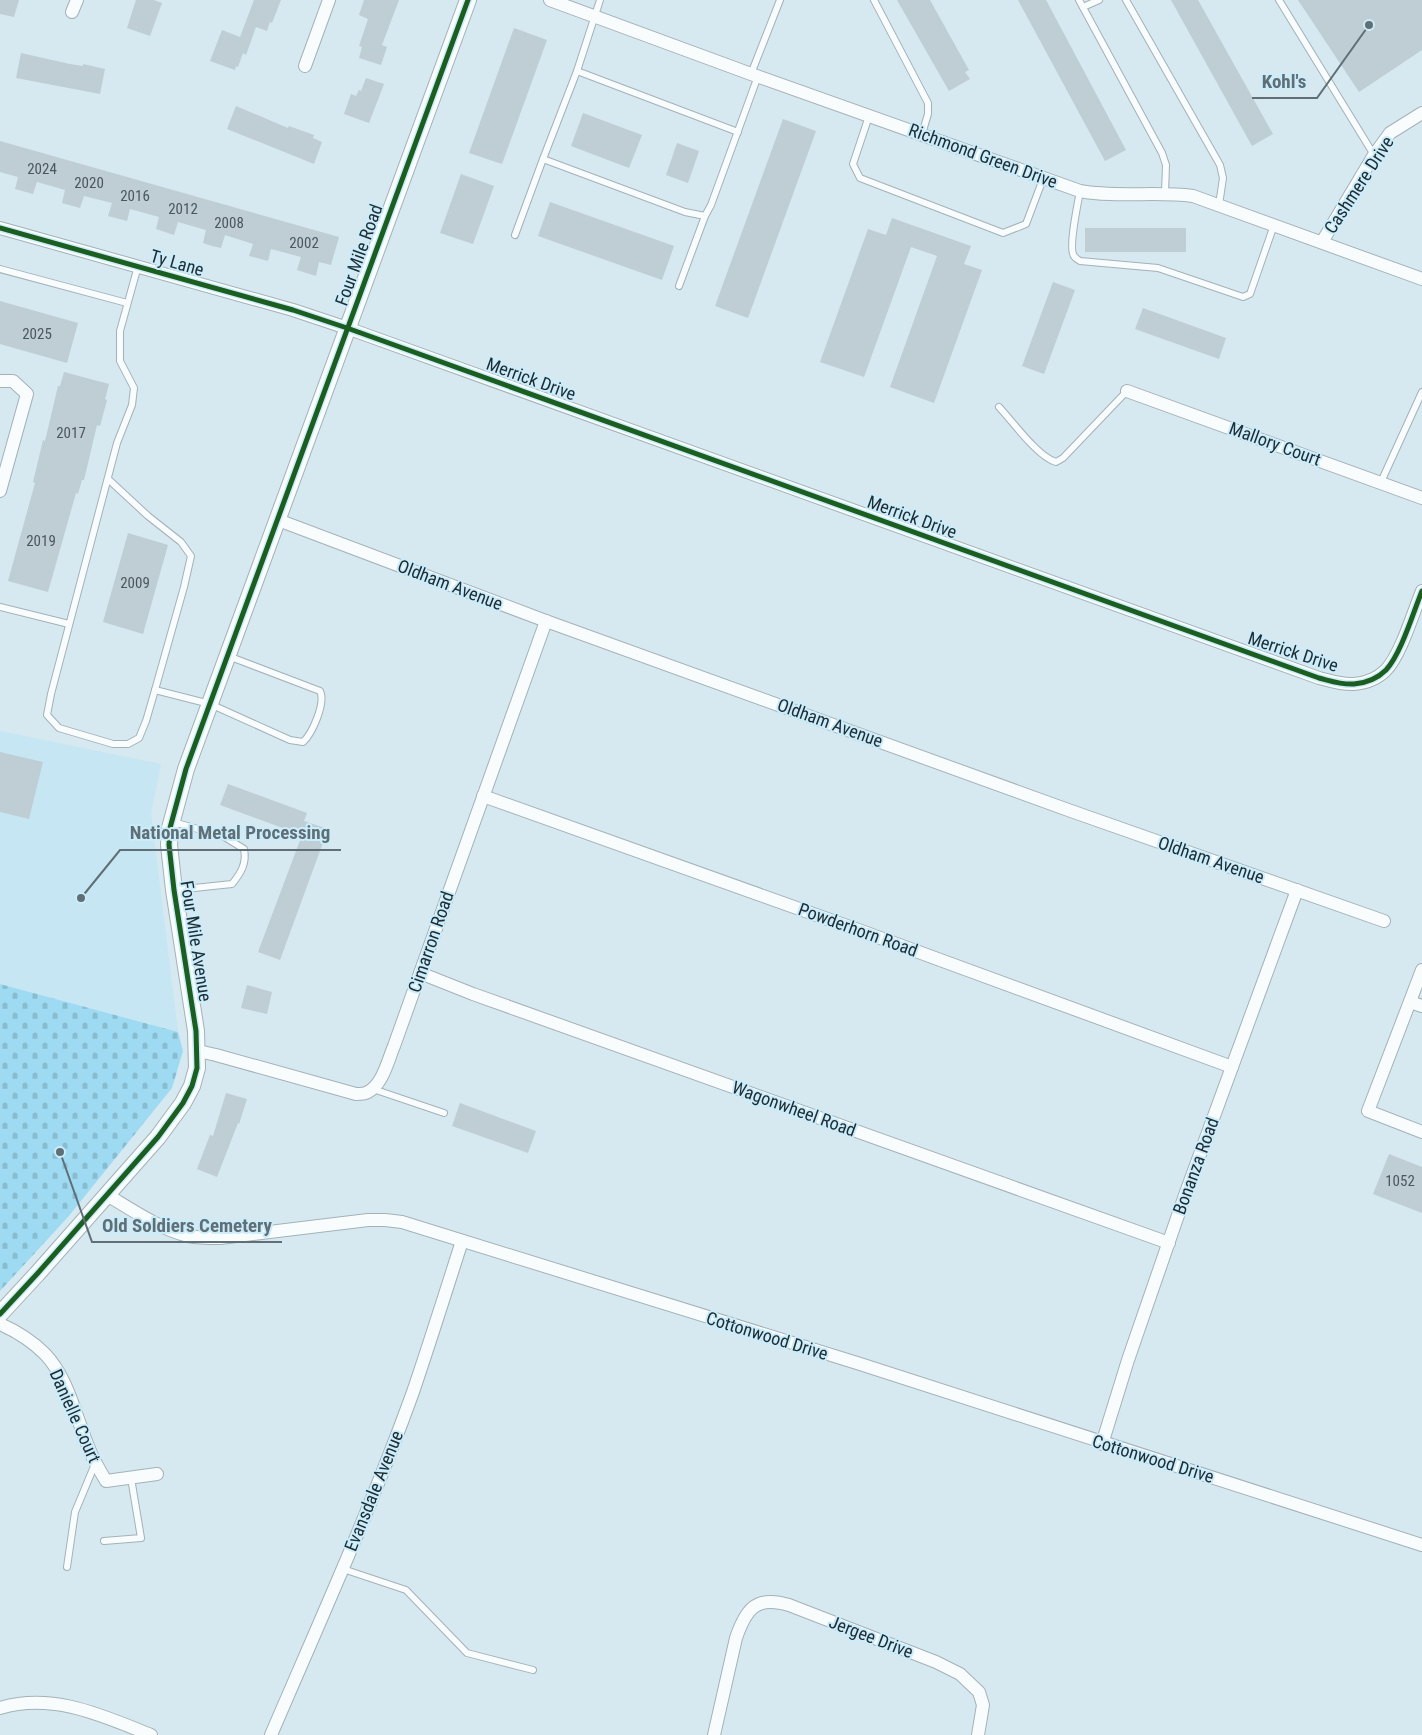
<svg xmlns="http://www.w3.org/2000/svg" width="1422" height="1735" font-family="'Roboto Condensed',sans-serif">
<defs>
<pattern id="cemetery-stones" width="16" height="16" patternUnits="userSpaceOnUse" patternTransform="scale(1.25)"><rect width="16" height="16" fill="#9edbf2"/><path d="M2 7V4a2 2 0 0 1 4 0v3zM10 15v-3a2 2 0 0 1 4 0v3z" fill="#88bcd0"/></pattern>
</defs>
<rect width="100%" height="100%" fill="#d6e8f0"/>
<path fill="#c6e6f3" d="M0,731L161,764L151,813L178,1032L0,984Z"/>
<path fill="url(#cemetery-stones)" d="M0,984L178,1032L183,1051L172,1088L68,1217L0,1291Z"/>
<g fill="#bfced4">
<path d="M0,0H19L14,17L0,14Z"/>
<path d="M136,0H154L162,3L150,36L127,28Z"/>
<path d="M254,0H281L272,23L270,22L267,31L256,27L246,55L243,53L238,67L236,66L235,70L210,61L222,30L240,37Z"/>
<path d="M364,0H399L382,45L387,47L381,65L359,58L362,47L359,46L368,19L359,15Z"/>
<path d="M897,0H930L969,70L965,72L970,79L949,91Z"/>
<path d="M1018,0H1046L1126,150L1105,161Z"/>
<path d="M1171,0H1198L1273,134L1252,146Z"/>
<path d="M1298,0H1422V50L1359,92Z"/>
<path d="M514,28L547,40L502,164L469,153Z"/>
<path d="M21,53L70,64L83,66V64L105,69L100,94L16,78Z"/>
<path d="M366,78L384,84L369,123L344,114L351,94L356,96L359,90L361,91Z"/>
<path d="M236,106L288,128L289,126L314,135L313,138L322,142L314,164L227,129Z"/>
<path d="M583,113L642,135L629,168L571,146Z"/>
<path d="M783,119L816,131L748,318L715,306Z"/>
<path d="M0,141L339,237L331,265L319,262L316,276L297,270L301,257L271,249L268,261L249,256L253,244L225,235L221,248L212,246L203,243L206,230L178,222L174,235L156,229L159,217L130,209L127,221L108,216L112,203L84,196L80,208L62,203L65,190L37,182L33,194L15,189L18,177L0,172Z"/>
<path d="M677,143L699,151L688,183L666,175Z"/>
<path d="M461,174L494,186L473,244L440,233Z"/>
<path d="M550,202L674,246L662,280L538,236Z"/>
<path d="M892,218L971,246L964,264L982,270L934,403L890,387L937,256L911,247L864,377L820,362L868,229L886,235Z"/>
<rect x="1085" y="228" width="101" height="24"/>
<path d="M1053,282L1075,290L1044,374L1022,366Z"/>
<path d="M0,301L78,323L67,363L0,344Z"/>
<path d="M1143,308L1226,338L1219,359L1135,329Z"/>
<path d="M64,372L109,384L105,399L107,400L100,426L97,425L84,480H82L78,494L76,493L48,592L8,581L35,483L33,482L43,440L45,441L58,386H60Z"/>
<path d="M128,533L168,545L143,634L103,622Z"/>
<path d="M0,752L43,762L29,819L0,812Z"/>
<path d="M228,784L307,813L304,821L328,829L280,960L258,952L302,835L220,805Z"/>
<path d="M247,985L272,992L267,1014L241,1008Z"/>
<path d="M226,1093L247,1099L239,1124L238,1123L217,1177L197,1169L210,1135L213,1136Z"/>
<path d="M460,1103L536,1131L528,1153L452,1126Z"/>
<path d="M1389,1154L1422,1167V1213L1373,1194Z"/>
</g>
<g fill="none" stroke-linecap="round" stroke-linejoin="round">
<defs>
<g id="service">
<path d="M600,0L577,71L543,159L685,212L705,216L711,205L758,76"/>
<path d="M874,0L928,103V114L922,134"/>
<path d="M1079,0L1162,153L1166,165L1165,193"/>
<path d="M1126,0L1220,165L1223,178L1219,205"/>
<path d="M1279,0L1374,155"/>
<path d="M1083,7L1099,0"/>
<path d="M577,71L738,132"/>
<path d="M751,74L780,0"/>
<path d="M869,116L853,164L860,178L1003,233L1026,224L1043,179"/>
<path d="M1080,191C1078,203 1068,248 1074,256C1076,259 1077,259 1080,261L1158,268L1243,297L1250,294L1274,225"/>
<path d="M515,235L543,159"/>
<path d="M138,266L120,331V361L134,388L132,405L117,443L51,694L47,715L59,728L113,744H128L139,738L146,721L155,690L210,704L290,740L303,742C312,734 326,703 320,691L228,656"/>
<path d="M0,269L127,303"/>
<path d="M679,286L705,216"/>
<path d="M999,407C1013,422 1038,457 1056,462L1063,458L1127,391"/>
<path d="M108,479L148,516L181,542L191,556L184,587L155,690"/>
<path d="M1381,482L1422,392"/>
<path d="M0,607L69,624"/>
<path d="M173,822L223,836L244,849C247,863 241,873 232,884L175,890"/>
<path d="M373,1089L444,1113"/>
<path d="M104,1541L141,1538L131,1478"/>
<path d="M67,1567L75,1512L95,1464"/>
<path d="M343,1569L406,1590L467,1653L533,1670"/>
</g>
<g id="minor">
<path d="M550,0L751,74L1080,191C1117,198 1155,191 1193,196L1422,279"/>
<path d="M72,12L77,0"/>
<path d="M305,66L329,0"/>
<path d="M0,228L293,310L347,328L1319,678C1331,681 1342,685 1354,684C1366,683 1378,678 1386,670C1401,654 1413,613 1422,591"/>
<path d="M1322,242L1374,155L1390,133L1422,113"/>
<path d="M0,381H13L27,394L0,491"/>
<path d="M1127,391L1422,498"/>
<path d="M278,520L546,621L1071,811L1384,921"/>
<path d="M483,796L864,932L1232,1067"/>
<path d="M1422,970L1368,1111L1422,1132"/>
<path d="M420,973L473,994L1169,1243"/>
<path d="M1410,1002L1422,1006"/>
<path d="M198,1051L216,1055L356,1094C360,1094 365,1094 368,1092C383,1084 388,1060 394,1046L546,621"/>
<path d="M107,1195C132,1210 160,1229 188,1236C199,1238 209,1238 220,1238L368,1220H385L402,1222L857,1363L1422,1545"/>
<path d="M0,1324C16,1331 32,1341 45,1354C69,1379 76,1419 90,1451C94,1461 100,1471 106,1481L157,1474"/>
<path d="M1102,1444L1128,1360L1185,1195L1297,890"/>
<path d="M0,1708C53,1692 103,1716 151,1735"/>
<path d="M271,1735C320,1621 371,1508 413,1392C430,1342 446,1291 462,1241"/>
<path d="M714,1735L736,1638C746,1609 756,1595 789,1605L936,1662L960,1674L979,1692L983,1705L978,1735"/>
</g>
<path id="tertiary" d="M0,1314L37,1274L158,1137L183,1103L192,1086L197,1068L196,1031L174,890L169,845L170,828L186,769L468,0"/>
</defs>
<use href="#service" stroke="#a3b2b8" stroke-width="8"/>
<use href="#minor" stroke="#a3b2b8" stroke-width="14"/>
<use href="#tertiary" stroke="#a3b2b8" stroke-width="18"/>
<use href="#service" stroke="#f9fcfd" stroke-width="6"/>
<use href="#minor" stroke="#f9fcfd" stroke-width="12"/>
<use href="#tertiary" stroke="#f9fcfd" stroke-width="16"/>
<defs>
<g id="cycleway">
<path d="M0,228L293,310L347,328L1319,678C1331,681 1342,685 1354,684C1366,683 1378,678 1386,670C1401,654 1413,613 1422,591"/>
<path d="M0,1314L37,1274L158,1137L183,1103L192,1086L197,1068L196,1031L174,890L169,845L170,828L186,769L468,0"/>
</g>
</defs>
<use href="#cycleway" stroke="#cbedfb" stroke-width="8"/>
<use href="#cycleway" stroke="#1b5e20" stroke-width="5"/>
</g>
<g text-anchor="middle" stroke-width="4" stroke-linejoin="round" paint-order="stroke">
<g font-size="15" fill="#4a575d">
<text x="42" y="174">2024</text>
<text x="89" y="188">2020</text>
<text x="135" y="201">2016</text>
<text x="183" y="214">2012</text>
<text x="229" y="228">2008</text>
<text x="304" y="248">2002</text>
<text x="37" y="339">2025</text>
<text x="71" y="438">2017</text>
<text x="41" y="546">2019</text>
<text x="135" y="588">2009</text>
<text x="1400" y="1186">1052</text>
</g>
<g font-size="18" fill="#202d33" stroke="#cbedfb">
<text transform="translate(983 156) rotate(20)" y="6">Richmond Green Drive</text>
<text transform="translate(1359 185) rotate(-57)" y="6">Cashmere Drive</text>
<text transform="translate(359 255) rotate(-70)" y="6">Four Mile Road</text>
<text transform="translate(177 263) rotate(16)" y="6">Ty Lane</text>
<text transform="translate(531 379) rotate(20)" y="6">Merrick Drive</text>
<text transform="translate(1275 444) rotate(20)" y="6">Mallory Court</text>
<text transform="translate(912 517) rotate(20)" y="6">Merrick Drive</text>
<text transform="translate(450 585) rotate(21)" y="6">Oldham Avenue</text>
<text transform="translate(1293 652) rotate(18)" y="6">Merrick Drive</text>
<text transform="translate(830 723) rotate(20)" y="6">Oldham Avenue</text>
<text transform="translate(1211 860) rotate(19)" y="6">Oldham Avenue</text>
<text transform="translate(858 930) rotate(20)" y="6">Powderhorn Road</text>
<text transform="translate(196 941) rotate(81)" y="6">Four Mile Avenue</text>
<text transform="translate(431 942) rotate(-71)" y="6">Cimarron Road</text>
<text transform="translate(794 1109) rotate(20)" y="6">Wagonwheel Road</text>
<text transform="translate(1196 1166) rotate(-70)" y="6">Bonanza Road</text>
<text transform="translate(767 1336) rotate(17)" y="6">Cottonwood Drive</text>
<text transform="translate(75 1416) rotate(66)" y="6">Danielle Court</text>
<text transform="translate(1153 1459) rotate(17)" y="6">Cottonwood Drive</text>
<text transform="translate(374 1491) rotate(-68)" y="6">Evansdale Avenue</text>
<text transform="translate(871 1637) rotate(21)" y="6">Jergee Drive</text>
</g>
</g>
<path fill="none" stroke="#606e75" stroke-width="2" d="M1369 25L1317 98H1252M81 898L120 850H341M60 1152L92 1242H282"/>
<g fill="#606e75" stroke="#cbedfb" stroke-width="2">
<circle cx="1369" cy="25" r="5"/>
<circle cx="81" cy="898" r="5"/>
<circle cx="60" cy="1152" r="5"/>
</g>
<g font-size="19" text-anchor="middle" font-weight="bold" fill="#606e75" stroke="#cbedfb" stroke-width="4" stroke-linejoin="round" paint-order="stroke">
<text x="1284" y="88">Kohl's</text>
<text x="230" y="839">National Metal Processing</text>
<text x="187" y="1232">Old Soldiers Cemetery</text>
</g>
</svg>
